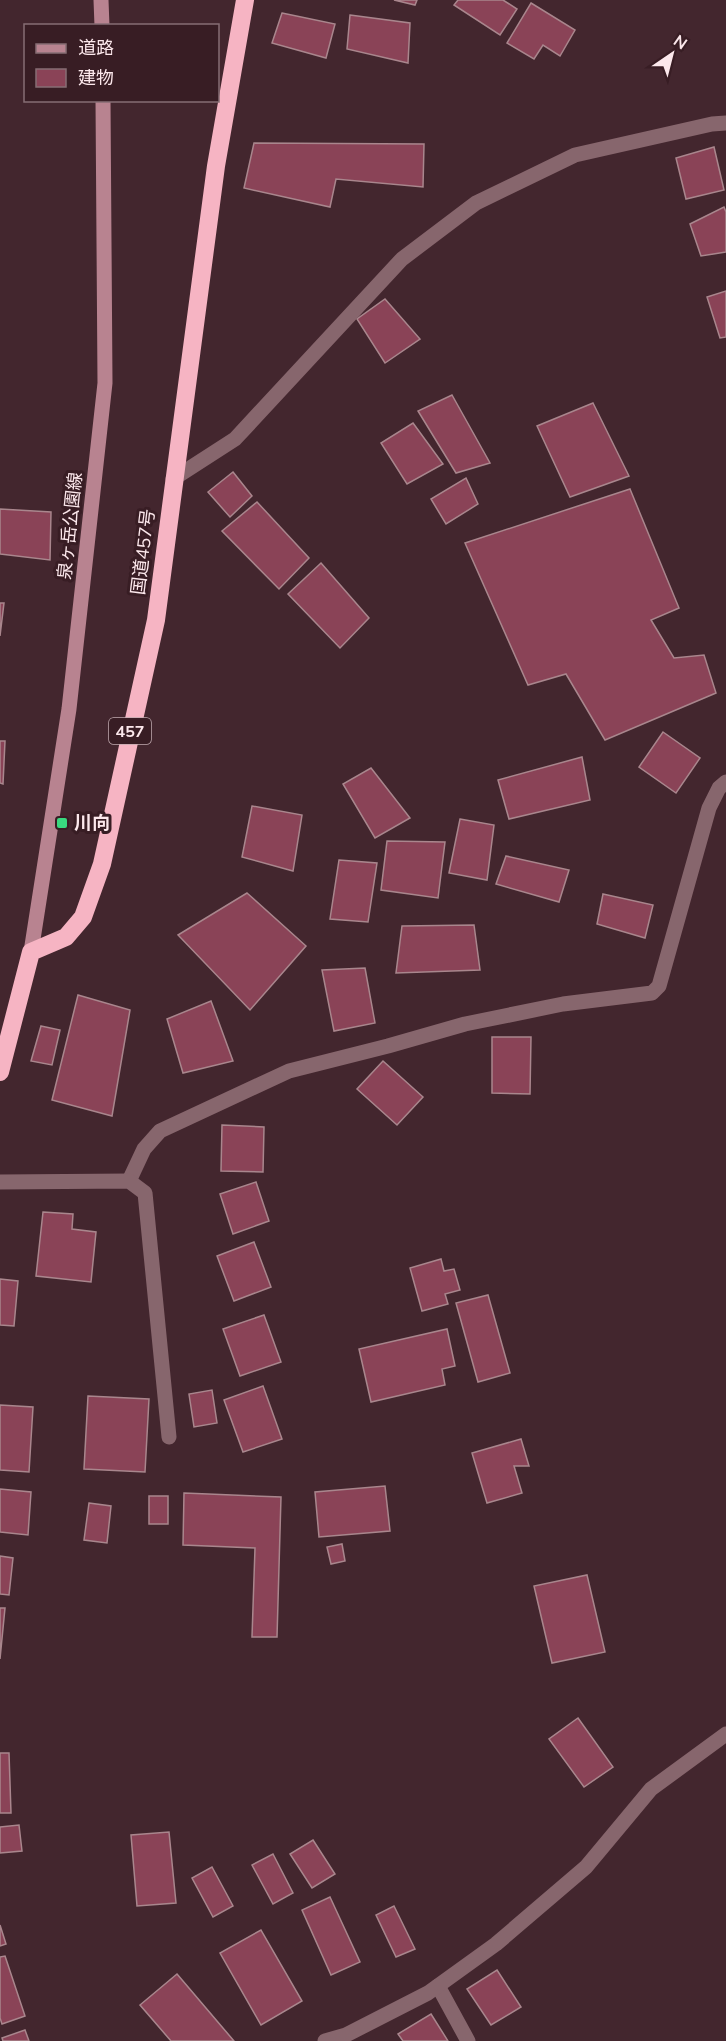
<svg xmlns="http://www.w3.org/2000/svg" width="726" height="2041" font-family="Mulish,'Noto Sans JP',sans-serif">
<rect width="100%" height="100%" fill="#43262e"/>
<g fill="#8a4357" stroke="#a9868d" stroke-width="1.5">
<path d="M394,0H417L415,5Z"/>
<path d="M458,0H503L517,9L500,35L454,5Z"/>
<path d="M531,3L575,30L560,56L543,45L534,59L507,43Z"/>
<path d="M282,13L335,24L326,58L272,43Z"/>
<path d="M350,15L410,23L408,63L347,49Z"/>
<path d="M254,143L424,144L423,187L336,179L330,207L244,188Z"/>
<path d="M714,147L724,190L686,199L676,158Z"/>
<path d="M724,207L726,212V252L701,256L690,224Z"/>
<path d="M726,291V337L720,338L707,297Z"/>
<path d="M385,299L420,339L385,363L357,319Z"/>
<path d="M452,395L490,463L456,473L418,411Z"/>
<path d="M593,403L629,476L570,497L537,426Z"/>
<path d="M413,423L443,464L407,484L381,443Z"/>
<path d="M233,472L252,496L230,517L208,492Z"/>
<path d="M466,478L478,504L446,524L431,499Z"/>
<path d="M630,489L679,608L651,620L674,658L704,655L716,693L605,740L566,674L528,685L465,543Z"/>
<path d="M257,502L309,558L279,589L222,531Z"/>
<path d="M0,509L51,512L50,560L0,554Z"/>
<path d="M321,563L369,618L340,648L288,594Z"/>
<path d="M0,603H4L0,636Z"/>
<path d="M663,732L700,758L676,793L639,767Z"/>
<path d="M0,741H5L3,784L0,783Z"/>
<path d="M582,757L590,800L509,819L498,780Z"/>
<path d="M371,768L410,818L375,838L343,784Z"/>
<path d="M252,806L302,815L293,871L242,857Z"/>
<path d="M460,819L494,825L487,880L449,873Z"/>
<path d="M387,841L445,842L438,898L381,890Z"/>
<path d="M506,856L569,870L559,902L496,884Z"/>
<path d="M339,860L377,863L368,922L330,919Z"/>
<path d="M247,893L306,946L250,1010L178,935Z"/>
<path d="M603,894L653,905L645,938L597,924Z"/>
<path d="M474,925L480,970L396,973L402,926Z"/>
<path d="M365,968L375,1023L334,1031L322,970Z"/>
<path d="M78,995L130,1010L112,1116L52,1100Z"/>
<path d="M211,1001L233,1061L183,1073L167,1019Z"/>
<path d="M41,1026L60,1030L52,1065L31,1061Z"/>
<path d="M492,1037H531L530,1094L492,1093Z"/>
<path d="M383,1061L423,1097L397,1125L357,1089Z"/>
<path d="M222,1125L264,1127L263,1172L221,1171Z"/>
<path d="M256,1182L269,1221L233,1234L220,1194Z"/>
<path d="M43,1212L73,1214L72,1229L96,1232L91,1282L36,1276Z"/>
<path d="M254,1242L271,1287L234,1301L217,1256Z"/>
<path d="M441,1259L444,1271L454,1269L460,1290L445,1294L448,1304L422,1311L410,1268Z"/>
<path d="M0,1279L18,1281L14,1326L0,1325Z"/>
<path d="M488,1295L510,1373L478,1382L456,1303Z"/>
<path d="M264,1315L281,1362L240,1376L223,1329Z"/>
<path d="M447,1329L455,1366L442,1369L445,1385L371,1402L359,1349Z"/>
<path d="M263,1386L282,1439L243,1452L224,1400Z"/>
<path d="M212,1390L217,1423L194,1427L189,1394Z"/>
<path d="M88,1396L149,1399L145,1472L84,1469Z"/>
<path d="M0,1405L33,1407L29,1472L0,1470Z"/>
<path d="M521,1439L529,1466H514L522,1493L487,1503L472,1453Z"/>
<path d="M385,1486L390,1531L319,1537L315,1492Z"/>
<path d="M0,1489L31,1492L28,1535L0,1532Z"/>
<path d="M184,1493L281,1497L277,1637H252L255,1548L183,1545Z"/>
<rect x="149" y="1496" width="19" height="28"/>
<path d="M89,1503L111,1506L107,1543L84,1540Z"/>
<path d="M342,1544L345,1561L331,1564L327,1547Z"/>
<path d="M0,1556L13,1558L9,1595L0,1594Z"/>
<path d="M587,1575L605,1652L552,1663L534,1586Z"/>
<path d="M0,1608H5L0,1659Z"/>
<path d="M578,1718L613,1767L584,1787L549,1739Z"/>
<path d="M0,1753H9L11,1813H0Z"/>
<path d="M19,1825L22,1851L0,1853V1827Z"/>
<path d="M169,1832L176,1903L137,1906L131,1835Z"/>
<path d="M313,1840L335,1874L312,1888L290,1854Z"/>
<path d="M273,1854L293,1893L273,1904L252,1865Z"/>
<path d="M212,1867L233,1906L213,1917L192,1878Z"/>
<path d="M330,1897L360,1962L331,1975L302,1910Z"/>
<path d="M394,1906L415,1949L396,1957L376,1915Z"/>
<path d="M0,1925L6,1944L0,1946Z"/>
<path d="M261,1930L302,2001L261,2025L220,1953Z"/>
<path d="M5,1956L25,2016L2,2024L0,2018V1957Z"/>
<path d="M497,1970L521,2007L491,2025L467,1989Z"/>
<path d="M177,1974L234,2041H171L140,2005Z"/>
<path d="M431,2014L448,2041H403L398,2034Z"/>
<path d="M25,2030L29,2041H3L2,2038Z"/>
</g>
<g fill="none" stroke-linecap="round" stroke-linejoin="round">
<path stroke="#87666d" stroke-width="15" d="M438,1986L468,2041"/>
<g stroke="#87666d" stroke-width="15">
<path d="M173,479L235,439L402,259L476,203L575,155L712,124L726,123"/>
<path d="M129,1181L144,1149L160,1131L289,1071L388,1046L465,1024L563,1004L652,993L659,986L709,808L719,788L726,782"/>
<path d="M0,1182L129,1181L145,1193L169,1437"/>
<path d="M325,2041L346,2035L428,1993L496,1944L586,1867L651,1789L726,1734"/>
</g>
<g stroke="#b88390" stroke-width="15">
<path d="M101,0L102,26"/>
<path d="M31,952L69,709L105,383L103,100"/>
</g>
<path stroke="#f6b4c3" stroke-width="18" d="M0,1072L31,952L66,937L83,917L102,864L156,620L216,166L245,0"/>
</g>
<rect fill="#39d87f" stroke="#381d24" stroke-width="2" x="56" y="817" width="12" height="12" rx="3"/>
<g text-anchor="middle" stroke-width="6" stroke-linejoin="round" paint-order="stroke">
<rect fill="#381d24" stroke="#c1abb0" stroke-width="1.5" x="109" y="718" width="42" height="26" rx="4.5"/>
<g font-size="16" font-weight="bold" fill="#fce8ec">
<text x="130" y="737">457</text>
</g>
<g font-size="18" fill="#fce8ec" stroke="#381d24">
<text transform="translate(70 526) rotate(-84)" y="6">泉ヶ岳公園線</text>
<text transform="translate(143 552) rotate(-83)" y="6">国道457号</text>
</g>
<g font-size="18" font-weight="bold" fill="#fce8ec" stroke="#381d24" text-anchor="start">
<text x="74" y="829">川向</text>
</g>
</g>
<rect x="24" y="24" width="195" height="78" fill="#381d24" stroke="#866e74" stroke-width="1.5"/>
<rect x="36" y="44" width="30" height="9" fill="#b88390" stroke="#866e74" stroke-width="1.5"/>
<text x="78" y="54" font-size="18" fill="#fce8ec">道路</text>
<rect x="36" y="69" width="30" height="18" fill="#8a4357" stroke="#866e74" stroke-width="1.5"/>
<text x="78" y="84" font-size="18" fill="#fce8ec">建物</text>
<g transform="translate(672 54) rotate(35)" stroke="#381d24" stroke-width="4.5" paint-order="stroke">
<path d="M0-4.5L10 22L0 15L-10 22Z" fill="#fce8ec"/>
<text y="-9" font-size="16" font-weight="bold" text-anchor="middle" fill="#fce8ec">N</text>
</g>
</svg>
